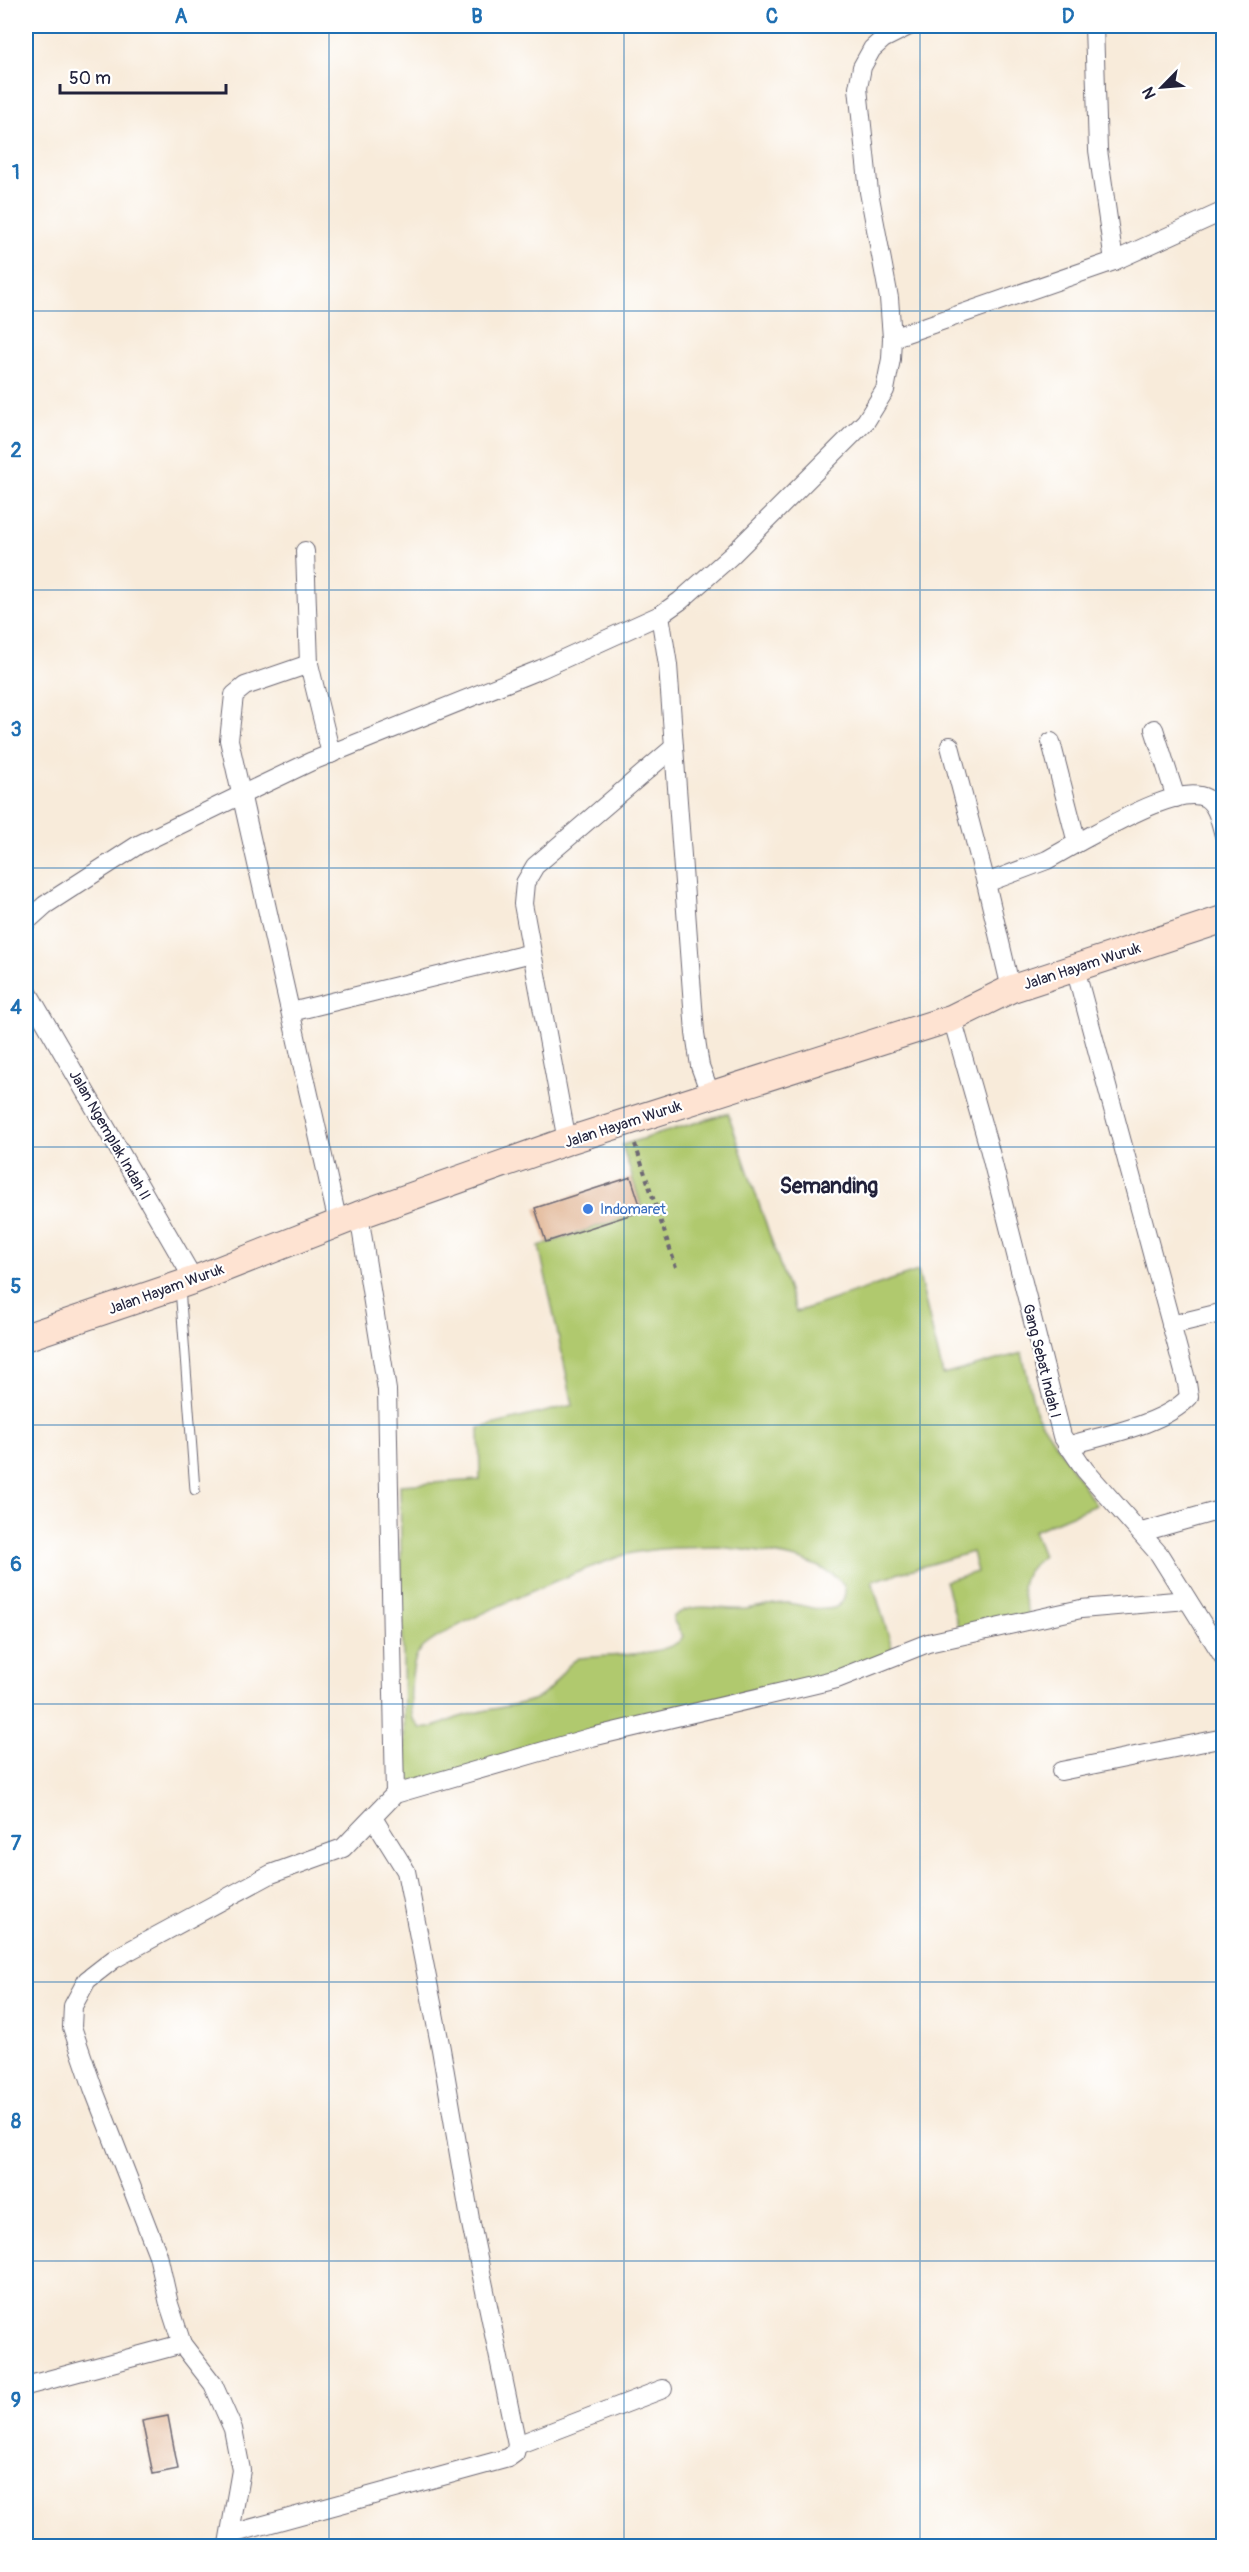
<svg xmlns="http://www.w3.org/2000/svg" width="1249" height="2572" font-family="Pangolin,sans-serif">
<rect width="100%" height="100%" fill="#fff"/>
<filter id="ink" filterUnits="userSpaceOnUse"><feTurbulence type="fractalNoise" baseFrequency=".0167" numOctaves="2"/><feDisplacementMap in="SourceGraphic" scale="12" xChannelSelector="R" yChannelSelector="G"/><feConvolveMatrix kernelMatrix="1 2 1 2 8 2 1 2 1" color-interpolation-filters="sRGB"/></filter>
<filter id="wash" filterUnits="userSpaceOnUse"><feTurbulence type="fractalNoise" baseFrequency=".008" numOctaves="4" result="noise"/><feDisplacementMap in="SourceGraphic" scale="24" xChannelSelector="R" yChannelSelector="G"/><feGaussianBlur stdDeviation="1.35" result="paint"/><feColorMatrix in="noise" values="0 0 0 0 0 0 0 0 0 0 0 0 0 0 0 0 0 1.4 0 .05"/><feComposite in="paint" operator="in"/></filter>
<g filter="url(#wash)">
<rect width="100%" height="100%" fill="#f8ebda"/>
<path fill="#b0c96e" stroke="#697654" stroke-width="1.5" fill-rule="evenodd" d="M728,1113L796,1312L918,1271L943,1375L1022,1353L1036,1414L1096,1505L1033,1531L1043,1556C1015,1579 1020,1589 1031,1622L960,1633L945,1581L977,1572L972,1552L872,1581L893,1651L834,1677L405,1784L400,1485L480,1480L479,1428L573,1405L539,1246L643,1211L622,1145ZM719,1547C754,1551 821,1555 844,1586C847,1595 842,1606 833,1608C819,1612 801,1604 787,1603C774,1603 760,1607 746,1609C722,1611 695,1600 674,1616L673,1620L683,1636C674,1657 601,1655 579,1658C562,1666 556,1687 540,1697C523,1706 481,1709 460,1717C446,1721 435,1730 420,1728L413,1719C409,1705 410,1665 419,1652C435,1629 599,1561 632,1553C660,1547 690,1548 719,1547Z"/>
<g id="blocks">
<g fill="#dfb08d">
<path d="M631,1177L642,1211L546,1242L535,1208Z"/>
<path d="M168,2416L178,2469L153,2474L142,2421Z"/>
</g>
</g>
</g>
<g filter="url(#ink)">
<use href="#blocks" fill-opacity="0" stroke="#6d6873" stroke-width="1.5"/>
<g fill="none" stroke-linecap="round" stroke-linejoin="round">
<defs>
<path id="lane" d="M180,1288L195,1490"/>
<g id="street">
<path d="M1094,26L1098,150L1114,261"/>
<path d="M892,338L1114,261L1224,211"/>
<path d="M305,551L309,664L331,754"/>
<path d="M660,615L668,665L695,1033L700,1066L711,1096"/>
<path d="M309,664L245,686L234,695L229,740L338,1223"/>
<path d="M1154,729L1176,798"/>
<path d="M950,746L986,883L1011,989"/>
<path d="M1077,843C1103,830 1179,783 1206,798C1218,806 1220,822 1224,835"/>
<path d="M986,883L1047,860L1077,843L1051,742"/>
<path d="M26,922L45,905L138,845L241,795L310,762L541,669L660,615L680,601L732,555L866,421L885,390L891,359L892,338L889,298L869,192L858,88L862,67L872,49L883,39L909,26"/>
<path d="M26,989L194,1280"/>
<path d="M291,1012L532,953"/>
<path d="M952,1018L989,1148L1062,1436L1085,1470L1159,1554L1224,1658"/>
<path d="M567,1141L523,904L525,883L535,866L674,747"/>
<path d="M359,1215L387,1390L395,1794"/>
<path d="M1171,1325L1224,1312"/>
<path d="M1067,1446C1104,1435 1163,1425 1189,1397L1187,1383L1075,968"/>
<path d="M1142,1532L1224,1509"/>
<path d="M1061,1771L1224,1738"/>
<path d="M182,2344L213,2384L233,2429L241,2470L228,2544"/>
<path d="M26,2386L182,2344L169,2304L158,2255L93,2088L72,2027L73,2006L87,1980L114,1959L271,1874L343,1848L395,1794L592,1737L837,1679L928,1643L1081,1609L1187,1600"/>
<path d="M517,2445L663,2389"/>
<path d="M231,2534L508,2458L515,2453L517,2445L470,2219L441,2049L406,1871L373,1818"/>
</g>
<path id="secondary" d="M26,1337L194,1280L359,1215L567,1141L952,1018L1011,989L1224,919"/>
</defs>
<use href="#lane" stroke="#6d6873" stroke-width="11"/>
<use href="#street" stroke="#6d6873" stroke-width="20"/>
<use href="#secondary" stroke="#6d6873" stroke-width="29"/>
<path stroke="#6d6873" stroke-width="4" stroke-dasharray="4.5 4.5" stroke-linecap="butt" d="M635,1144L676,1267"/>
<use href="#lane" stroke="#fff" stroke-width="9"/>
<use href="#street" stroke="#fff" stroke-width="18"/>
<use href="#secondary" stroke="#fee3d2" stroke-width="27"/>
</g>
</g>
<path fill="none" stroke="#1f6fb2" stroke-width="1.5" stroke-opacity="0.55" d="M329,26V2546M624,26V2546M920,26V2546M26,311H1224M26,590H1224M26,868H1224M26,1147H1224M26,1425H1224M26,1704H1224M26,1982H1224M26,2261H1224"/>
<circle fill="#3f7fe0" stroke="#fff" stroke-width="2" cx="588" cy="1209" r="6"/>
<g text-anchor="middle" stroke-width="4.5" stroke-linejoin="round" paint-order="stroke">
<g font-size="15" fill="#22223b" stroke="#fff">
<text transform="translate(1082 966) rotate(-18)" y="5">Jalan Hayam Wuruk</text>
<text transform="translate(623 1124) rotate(-18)" y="5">Jalan Hayam Wuruk</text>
<text transform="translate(110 1135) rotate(60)" y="5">Jalan Ngemplak Indah II</text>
<text transform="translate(166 1289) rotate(-20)" y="5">Jalan Hayam Wuruk</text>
<text transform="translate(1042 1361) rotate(76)" y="5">Gang Sebat Indah I</text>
</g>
<g font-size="15" fill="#366cbe" stroke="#fff" text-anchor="start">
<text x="600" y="1214">Indomaret</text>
</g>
<g font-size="21" font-weight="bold" fill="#22223b" stroke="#fff">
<text x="829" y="1193">Semanding</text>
</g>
</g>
<rect width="1249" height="2572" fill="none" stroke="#fff" stroke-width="66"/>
<g transform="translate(1162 87) rotate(245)" stroke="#ffffff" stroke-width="4.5" paint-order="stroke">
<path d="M0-4.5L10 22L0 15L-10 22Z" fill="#22223b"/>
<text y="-9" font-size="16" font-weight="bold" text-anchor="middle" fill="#22223b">N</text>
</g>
<path d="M60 84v9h166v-9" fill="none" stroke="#22223b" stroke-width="3"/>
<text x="69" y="84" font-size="18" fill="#22223b" stroke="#ffffff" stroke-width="4.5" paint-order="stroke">50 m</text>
<rect x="33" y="33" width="1183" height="2506" fill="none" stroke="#1f6fb2" stroke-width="2"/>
<g font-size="20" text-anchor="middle" font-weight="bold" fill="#1f6fb2">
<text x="181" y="23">A</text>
<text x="477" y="23">B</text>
<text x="772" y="23">C</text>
<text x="1068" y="23">D</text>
<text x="16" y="179">1</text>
<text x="16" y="457">2</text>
<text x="16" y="736">3</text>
<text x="16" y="1014">4</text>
<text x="16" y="1293">5</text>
<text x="16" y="1571">6</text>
<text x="16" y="1850">7</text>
<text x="16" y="2128">8</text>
<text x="16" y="2407">9</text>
</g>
</svg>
